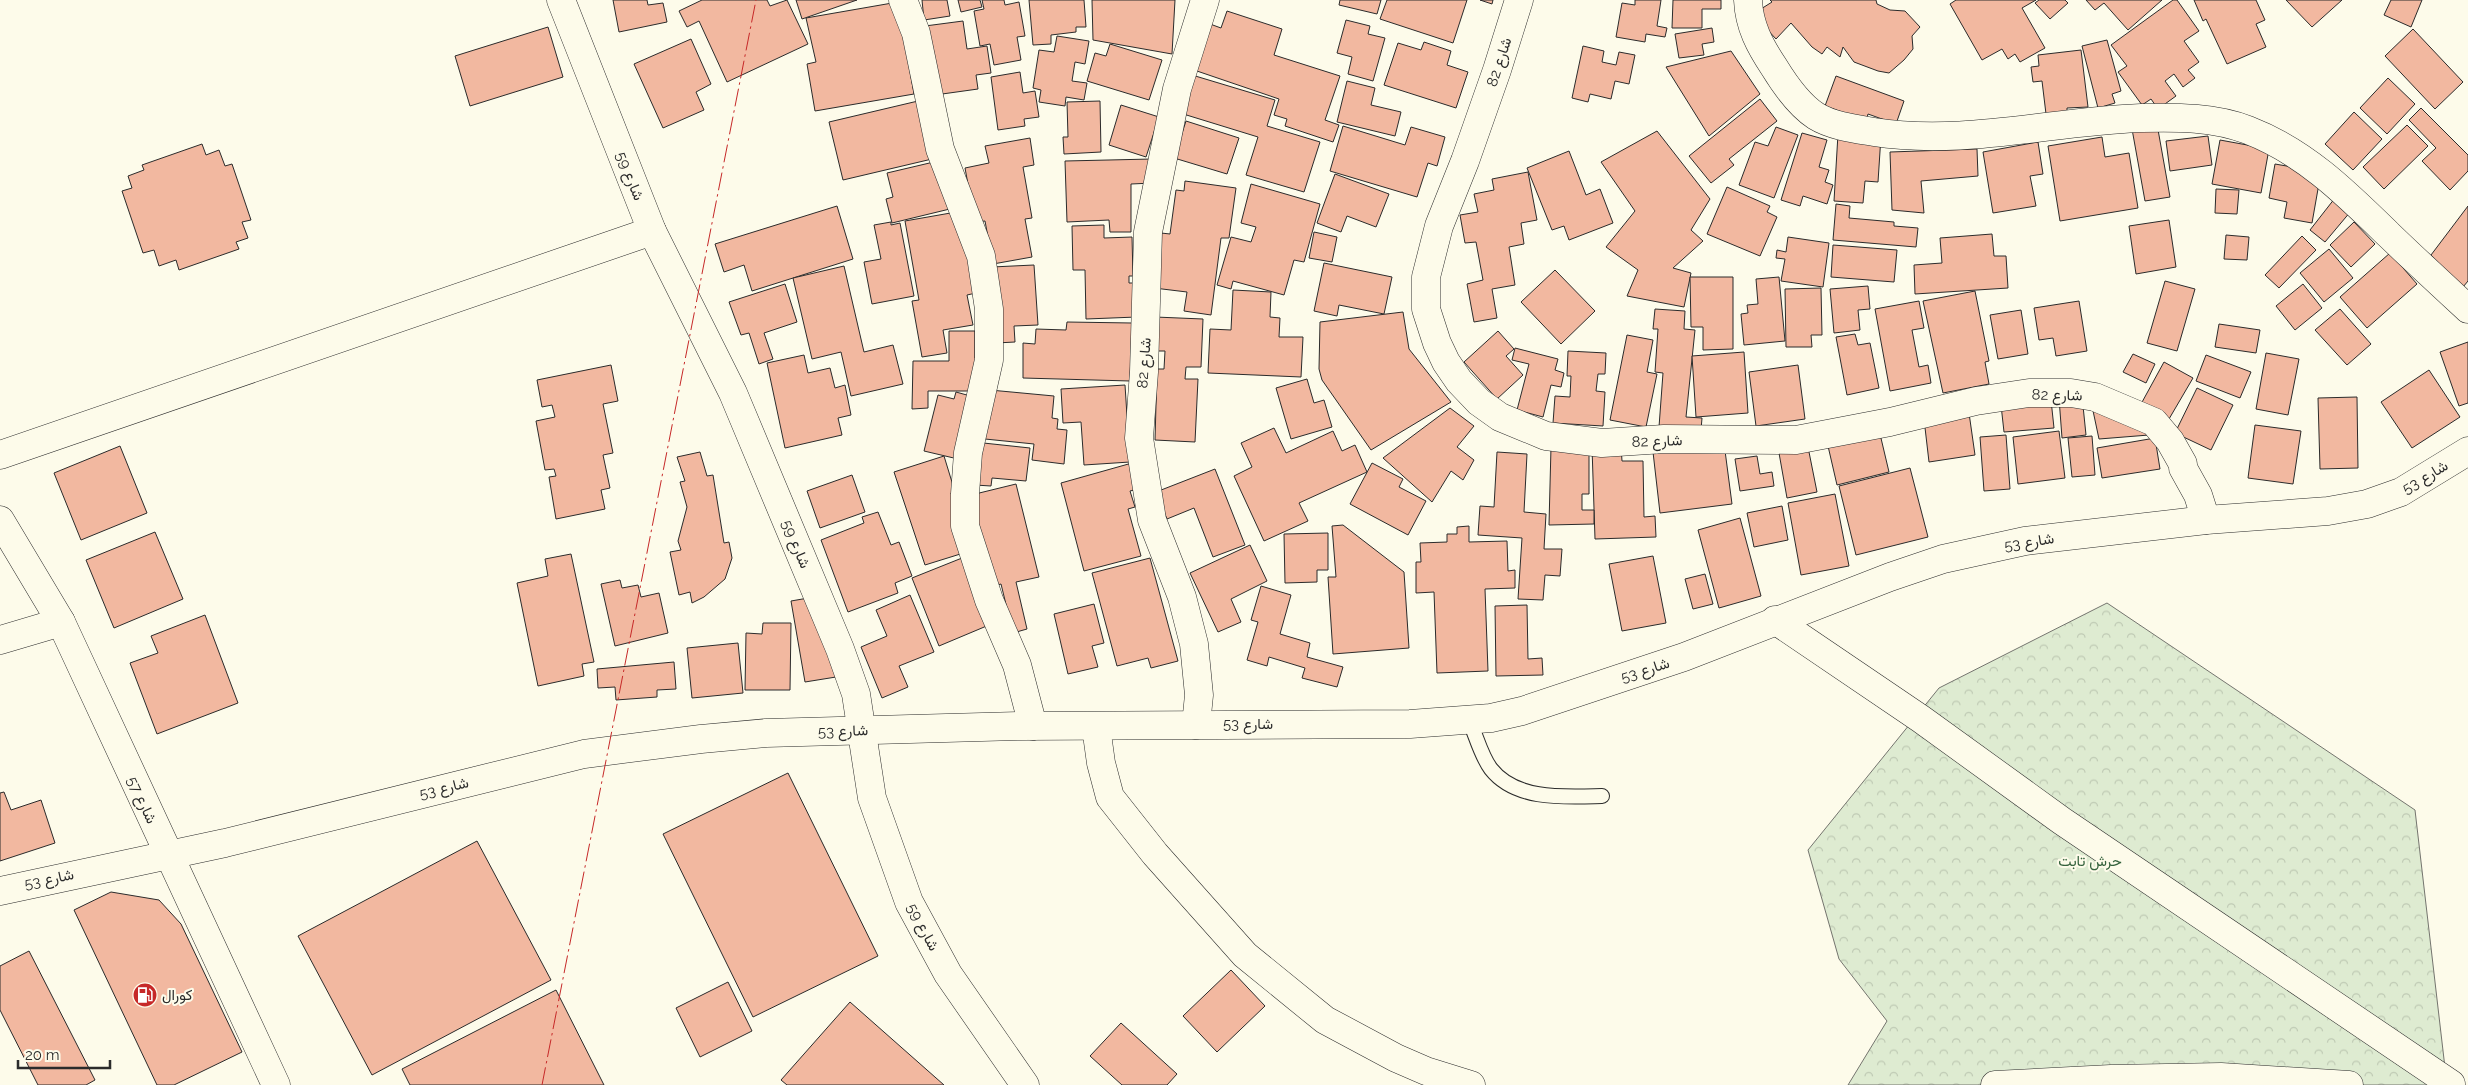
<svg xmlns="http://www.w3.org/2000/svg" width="2468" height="1085" font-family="Raleway,Vazirmatn,sans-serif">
<defs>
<pattern id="forest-crowns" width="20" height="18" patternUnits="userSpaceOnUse" patternTransform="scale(1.25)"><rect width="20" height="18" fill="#deebd1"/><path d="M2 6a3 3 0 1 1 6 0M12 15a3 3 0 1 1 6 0" fill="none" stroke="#bfcab4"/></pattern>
</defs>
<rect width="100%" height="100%" fill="#fdfbea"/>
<path fill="url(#forest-crowns)" stroke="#74746e" d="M2107,603L2415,810L2447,1085H1848L1887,1021L1839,959L1808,850L1939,688Z"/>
<g fill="#f2b8a0" stroke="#2b2b2b">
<path d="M613,0H647L648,5L663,3L667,22L619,32Z"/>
<path d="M702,0H767L770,6L787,0L808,44L727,82L699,21L687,27L679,11Z"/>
<path d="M796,0H857L802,19Z"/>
<path d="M922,0H947L950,16L924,20Z"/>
<path d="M958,0H980L982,7L961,12Z"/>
<path d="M982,0H1004L1005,5L1019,2L1025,36L1017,37L1021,60L994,65L990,44L980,46L974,11L984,9Z"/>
<path d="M1029,0H1084L1086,27H1076V32L1051,35V44L1033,45Z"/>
<path d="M1092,0H1175L1172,54L1093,40Z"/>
<path d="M1340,0H1381L1377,14L1339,5Z"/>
<path d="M1387,0H1467L1453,43L1380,19Z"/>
<path d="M1480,0H1493L1492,4Z"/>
<path d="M1635,0H1661L1657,26L1667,28L1665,37L1646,34L1645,42L1616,37L1622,3L1635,5Z"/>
<path d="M1673,0H1721V9H1702V28H1672Z"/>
<path d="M1770,0H1876L1877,4L1890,10L1905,11L1920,27L1912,36L1913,49L1904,60L1889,73L1878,71L1854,62L1843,47L1840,57L1827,47L1822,54L1812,47L1791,23L1776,39L1753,14L1772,2Z"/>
<path d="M1956,0H2036L2022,8L2045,48L2020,62L2015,54L2008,59L2002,49L1982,60L1950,4Z"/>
<path d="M2039,0H2065L2068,3L2050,19L2035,3Z"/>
<path d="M2086,0H2162L2128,30L2104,3L2095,10Z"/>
<path d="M2173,0H2177L2199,31L2184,41L2199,62L2188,70L2195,78L2183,87L2174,74L2165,81L2176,96L2158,109L2151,99L2142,105L2118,72L2127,66L2111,45Z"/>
<path d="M2194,0H2256L2265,20L2256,24L2266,47L2227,64L2206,19L2203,21Z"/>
<path d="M2286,0H2342L2312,27Z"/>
<path d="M2391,0H2422L2411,27L2384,15Z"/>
<path d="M898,2L914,94L815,111L807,64L816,62L806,18Z"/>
<path d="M1227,11L1282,29L1274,55L1340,76L1325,120L1339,125L1333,142L1285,126L1287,119L1274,115L1279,99L1194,70L1210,24L1221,28Z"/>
<path d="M1346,20L1370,26L1368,34L1385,38L1373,81L1348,74L1352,57L1337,53Z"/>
<path d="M963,21L967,49L987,46L991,73L976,75L978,89L935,95L925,26Z"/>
<path d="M548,27L563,77L470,106L455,56Z"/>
<path d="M1712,28L1714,42L1702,44L1704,55L1679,58L1675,34Z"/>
<path d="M2413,29L2463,82L2435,109L2385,56Z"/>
<path d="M1057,36L1089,41L1085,64L1075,62L1072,81L1087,83L1084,100L1066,97L1065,106L1039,102L1041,90L1033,88L1039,50L1054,52Z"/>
<path d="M691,39L711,84L696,92L704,110L663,128L634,64Z"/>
<path d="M2107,40L2121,91L2112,94L2115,103L2098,108L2082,46Z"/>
<path d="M1424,42L1451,51L1447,65L1468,72L1456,108L1384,85L1398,43L1421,50Z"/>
<path d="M1110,44L1162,60L1149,100L1087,81L1095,53L1106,56Z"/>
<path d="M1583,46L1604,51L1602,62L1616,65L1619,52L1635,55L1629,84L1615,81L1611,99L1590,94L1588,102L1572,98Z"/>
<path d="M2081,50L2088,107L2067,108V112L2046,114L2042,81L2033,82L2031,67L2039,66L2038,55Z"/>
<path d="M1731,51L1760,94L1709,136L1666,67Z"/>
<path d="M1020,72L1023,93L1035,91L1039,117L1024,119L1025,126L998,130L991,77Z"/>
<path d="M1192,75L1275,100L1267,126L1320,142L1304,192L1246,175L1258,137L1180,113Z"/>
<path d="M1836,76L1904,101L1896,124L1868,114L1866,121L1825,106Z"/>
<path d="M2388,78L2415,104L2387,134L2360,108Z"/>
<path d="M1347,81L1375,88L1371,105L1401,112L1395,136L1337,122Z"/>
<path d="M1760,99L1777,121L1729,159L1734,165L1711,183L1689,156Z"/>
<path d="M918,101L932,159L843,180L829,122Z"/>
<path d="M1100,101L1101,152L1064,154L1063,137H1068L1067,102Z"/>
<path d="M1121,105L1159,117L1146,157L1109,145Z"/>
<path d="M2421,108L2468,155V171L2450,190L2422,161L2436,148L2409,120Z"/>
<path d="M2354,112L2382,139L2353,170L2325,144Z"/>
<path d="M1186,121L1239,138L1227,174L1174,158Z"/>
<path d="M2157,124L2170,197L2145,201L2132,129Z"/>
<path d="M2407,125L2428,146L2384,189L2363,167Z"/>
<path d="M1343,126L1405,145L1411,127L1445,137L1437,166L1428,163L1417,197L1330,171Z"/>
<path d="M1776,127L1798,135L1774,198L1739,185L1755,142L1768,146Z"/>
<path d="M1657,131L1710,199L1691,230L1703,241L1673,268L1691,273L1684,307L1627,296L1638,270L1606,247L1635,211L1601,162Z"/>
<path d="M1802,133L1827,140L1819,167L1829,170L1825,182L1833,185L1827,204L1803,196L1800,206L1781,200Z"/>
<path d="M1838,134L1881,136L1878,182L1865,181L1863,203L1834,201Z"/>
<path d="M2208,136L2212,165L2170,171L2166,141Z"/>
<path d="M2102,137L2105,157L2129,153L2138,208L2060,221L2048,146Z"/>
<path d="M1030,138L1034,165L1023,167L1032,218L1025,219L1032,257L993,264L985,221L975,222L965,168L989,163L985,146Z"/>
<path d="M2220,140L2269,149L2261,193L2212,184Z"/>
<path d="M2038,142L2043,174L2030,176L2036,206L1993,213L1983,152Z"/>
<path d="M202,144L206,155L219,150L225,166L232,164L251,220L242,222L248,238L236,242L239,249L179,270L176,260L159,266L154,250L143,253L122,191L132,188L128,176L144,170L142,165Z"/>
<path d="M1977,149L1978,176L1921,181L1924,213L1892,210L1890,152Z"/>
<path d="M1569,151L1586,195L1600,189L1613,223L1569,240L1564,226L1552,230L1527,168Z"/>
<path d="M1152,159L1153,183L1131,184V232H1110L1109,220L1067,222L1065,161Z"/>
<path d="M938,161L958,207L892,223L886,199L893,197L887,173Z"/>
<path d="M2275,164L2321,172L2312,223L2284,218L2287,202L2269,198Z"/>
<path d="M1528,172L1537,220L1521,223L1524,244L1509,247L1515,285L1492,289L1497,318L1474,322L1467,284L1483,280L1476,242L1465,243L1460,215L1478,212L1474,194L1494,190L1492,179Z"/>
<path d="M1335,174L1389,194L1376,227L1347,216L1341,232L1317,223Z"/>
<path d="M1185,181L1236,188L1229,238H1221L1211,315L1184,311L1187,292L1154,288L1161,233L1170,234L1176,190L1184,191Z"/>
<path d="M1251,184L1320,204L1304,262L1294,260L1284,295L1233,281L1231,289L1217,285L1231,237L1251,242L1256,227L1241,223Z"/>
<path d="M1727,187L1770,206L1767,212L1777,217L1760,256L1707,234Z"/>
<path d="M2216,189L2239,190L2237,214L2215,213Z"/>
<path d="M2335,198L2351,211L2325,242L2310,230Z"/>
<path d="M1836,204L1850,206L1849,218L1894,222V226L1918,228L1916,247L1833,240Z"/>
<path d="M837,206L853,259L752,291L744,265L724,272L715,244Z"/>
<path d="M2468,206V281L2463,287L2431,255Z"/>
<path d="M962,211L976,293L967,295L973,325L943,330L947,353L922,357L912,301L919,300L905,221Z"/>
<path d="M2169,220L2176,267L2136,274L2129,226Z"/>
<path d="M891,222V225L900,223L914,296L872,304L864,262L881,259L874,225Z"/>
<path d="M2354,222L2375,244L2351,267L2330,245Z"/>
<path d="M1104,225V238L1132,237L1133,276H1129V283H1136L1137,317L1086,319L1085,270H1073L1072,226Z"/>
<path d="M1314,232L1337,237L1332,262L1309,258Z"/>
<path d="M1992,234L1994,256H2006L2008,288L1915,294L1914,265L1942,263L1940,238Z"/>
<path d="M2226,235L2249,237L2247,260L2224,259Z"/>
<path d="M2302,236L2316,250L2279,288L2265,275Z"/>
<path d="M1788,237L1829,243L1823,287L1781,281L1785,259L1776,258L1777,250L1786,252Z"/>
<path d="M1833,245L1897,250L1894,282L1831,277Z"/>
<path d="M2329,249L2353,278L2324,302L2300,273Z"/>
<path d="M2390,253L2417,284L2367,328L2340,297Z"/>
<path d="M1324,263L1392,277L1384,314L1339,305L1337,316L1314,311Z"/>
<path d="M1034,265L1038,325L1014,326L1015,342L996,343L992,267Z"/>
<path d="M844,266L864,352L893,345L903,384L851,396L841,352L812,359L793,278Z"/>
<path d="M1555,270L1595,311L1561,344L1521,302Z"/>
<path d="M1690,277H1733V349L1703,350V327H1691Z"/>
<path d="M1779,277L1785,341L1744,345L1741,314L1748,313L1747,305L1758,304L1756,279Z"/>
<path d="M2165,281L2195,289L2177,351L2147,343Z"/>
<path d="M785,284L797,322L764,333L773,359L759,364L749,333L741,335L729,302Z"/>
<path d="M2303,284L2322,308L2295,330L2276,306Z"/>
<path d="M1868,286L1870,309L1858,310L1860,330L1834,333L1830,289Z"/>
<path d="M1821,288L1822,335H1811L1812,347H1786L1785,289Z"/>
<path d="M1233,290L1271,292L1270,317L1280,318L1279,337H1303L1301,377L1208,373L1210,329L1231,330Z"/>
<path d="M1975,291L1989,361L1985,362L1989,384L1943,393L1923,301Z"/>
<path d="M1919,301L1924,328L1912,330L1919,367L1928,365L1931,383L1890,391L1875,309Z"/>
<path d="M2079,301L2087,351L2056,356L2053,338L2039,340L2034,308Z"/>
<path d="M1655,309L1685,311L1684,329L1695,330L1686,417L1702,418L1701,430L1659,427L1663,373L1655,372L1658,329H1653Z"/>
<path d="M2340,309L2371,344L2347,365L2315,330Z"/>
<path d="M2021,310L2028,354L1998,359L1990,315Z"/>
<path d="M1403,312L1409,349L1451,402L1371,450L1322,380L1319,369L1320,322Z"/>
<path d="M1155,317L1203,319L1201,367H1186L1185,379H1198L1195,442L1155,440L1157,369H1164L1165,351H1154Z"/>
<path d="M1067,322L1132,323L1130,381L1023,378V343L1035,344L1036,329L1066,330Z"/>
<path d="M2219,324L2260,330L2256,353L2215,347Z"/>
<path d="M949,331H975V358H980V391H928V408L912,409L913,361H949Z"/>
<path d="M1498,331L1514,349L1506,356L1523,375L1497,399L1464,362Z"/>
<path d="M1855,334L1858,345L1870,343L1879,388L1847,395L1836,337Z"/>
<path d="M1627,335L1653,340L1647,372L1657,374L1646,427L1610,420Z"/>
<path d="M2468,342V403L2459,406L2440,352Z"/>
<path d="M1515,348L1558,359L1555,370L1564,373L1561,387L1551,385L1543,417L1517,410L1529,364L1512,360Z"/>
<path d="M1568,351L1606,353L1605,374H1598L1596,391L1605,392L1603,426L1553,423L1555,396L1570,397L1571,376H1567Z"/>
<path d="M1744,352L1748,413L1696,417L1692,356Z"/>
<path d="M2266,353L2299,359L2288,415L2256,409Z"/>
<path d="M2133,354L2155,364L2146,383L2123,372Z"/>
<path d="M804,355L808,373L830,368L835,388L845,385L851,415L838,418L842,435L785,448L767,363Z"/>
<path d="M2206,355L2251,372L2240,398L2196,381Z"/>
<path d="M2164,362L2193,378L2169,419L2141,404Z"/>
<path d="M611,365L618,401L603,404L613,453L603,455L610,488L601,490L605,509L556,519L549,477L556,476L554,469L545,470L536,421L555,417L552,405L542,407L537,380Z"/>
<path d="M1798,365L1805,419L1756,426L1749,372Z"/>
<path d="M2429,370L2460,417L2412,448L2381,402Z"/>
<path d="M1307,379L1314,403L1324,400L1332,427L1291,439L1276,388Z"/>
<path d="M1125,385L1130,462L1084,465L1081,422L1063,423L1061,389Z"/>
<path d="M2197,388L2233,405L2211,450L2175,433Z"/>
<path d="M990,390L1054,396L1052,418L1058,419L1057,429L1067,430L1064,464L1032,460L1034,444L985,439Z"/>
<path d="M956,392L974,397L958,459L924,451L938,395L954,399Z"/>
<path d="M2082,396L2086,435L2062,438L2059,398Z"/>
<path d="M2357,397L2358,468L2320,469L2318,398Z"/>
<path d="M2051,400L2054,428L2004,432L2001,405Z"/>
<path d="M2092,406L2151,426L2149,435L2099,439Z"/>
<path d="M1450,408L1474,426L1457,447L1474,460L1463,480L1451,471L1432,502L1383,458Z"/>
<path d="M1969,413L1975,455L1929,462L1924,419Z"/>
<path d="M2255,425L2301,431L2293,484L2248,478Z"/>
<path d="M1274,428L1286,453L1333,431L1342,451L1355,445L1367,472L1299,503L1308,521L1264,541L1234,476L1252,467L1241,443Z"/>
<path d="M2059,431L2065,478L2018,484L2013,437Z"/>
<path d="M1880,434L1889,472L1837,485L1828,446Z"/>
<path d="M2006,435L2010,489L1984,491L1980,437Z"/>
<path d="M2092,436L2095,475L2072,477L2068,438Z"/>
<path d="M2155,438L2160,469L2102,478L2097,448Z"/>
<path d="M974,442L1030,448L1026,481L992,478L991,486L975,485Z"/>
<path d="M1724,443L1732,504L1660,513L1653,452Z"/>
<path d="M120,446L147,513L81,540L54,473Z"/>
<path d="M1621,446L1622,461H1643L1644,517L1655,516L1656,537L1595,539L1592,447Z"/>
<path d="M1551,447H1589V494H1582V510H1594V524L1549,525Z"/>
<path d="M1808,447L1817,492L1787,498L1779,453Z"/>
<path d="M700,452L707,476L713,475L724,543L729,542L732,558L725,579L704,597L692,603L690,592L679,595L670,552L681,550L678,541L687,507L680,482L685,481L677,457Z"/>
<path d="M1497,452L1527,454L1524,512L1546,514L1544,549H1562L1560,576L1545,575L1543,600L1518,599L1522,538L1478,535L1480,506L1494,507Z"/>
<path d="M944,456L955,492L951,493L970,551L925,565L894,472Z"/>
<path d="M1757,456L1760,474L1772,472L1774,486L1740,491L1735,459Z"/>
<path d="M1132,463L1138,489L1130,491L1135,507L1128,509L1141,556L1084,571L1061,483Z"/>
<path d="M1372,463L1403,479L1399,487L1426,501L1408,535L1350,504Z"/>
<path d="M1910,468L1928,537L1856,555L1839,486Z"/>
<path d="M1215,469L1245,545L1213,557L1194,508L1167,519L1156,492Z"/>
<path d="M852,475L865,512L820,528L807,491Z"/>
<path d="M1016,484L1039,577L1016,582L1027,629L1013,633L1001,584L990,587L967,496Z"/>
<path d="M1835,494L1849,566L1801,575L1788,503Z"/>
<path d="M1782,506L1788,540L1754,547L1747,513Z"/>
<path d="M878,512L891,545L899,542L912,576L895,583L898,593L848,612L821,540L864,523L862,517Z"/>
<path d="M1740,518L1761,596L1719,608L1698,530Z"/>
<path d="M1343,525L1404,572L1409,648L1333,654L1328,577H1336L1332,526Z"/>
<path d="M1469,526V542L1507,541L1508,571L1515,570V588L1485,589L1488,671L1437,673L1434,592L1416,593V562H1421L1420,543L1447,542V534H1457V527Z"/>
<path d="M155,532L183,599L114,628L86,560Z"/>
<path d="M1328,533V570H1317V582L1285,583L1284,534Z"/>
<path d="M1250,545L1267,581L1231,599L1241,622L1218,632L1190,573Z"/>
<path d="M571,554L594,662L582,664L584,676L538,686L517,583L548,576L545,559Z"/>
<path d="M1653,556L1666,623L1622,631L1609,564Z"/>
<path d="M962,558L989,625L939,646L912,578Z"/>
<path d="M1150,558L1178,661L1151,668L1148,658L1117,666L1092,573Z"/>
<path d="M1705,574L1713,604L1693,609L1685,579Z"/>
<path d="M620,580L622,588L638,585L641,597L659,593L668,633L615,646L601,584Z"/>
<path d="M1261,586L1291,595L1280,634L1310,643L1307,657L1343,667L1337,687L1302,678L1305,668L1269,657L1267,666L1247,660L1258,622L1251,620Z"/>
<path d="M910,595L934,652L899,666L908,687L882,698L861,647L887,636L876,610Z"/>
<path d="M814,597L836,677L805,682L791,601Z"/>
<path d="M1094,604L1104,643L1092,646L1098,667L1068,674L1054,614Z"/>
<path d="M1527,605L1528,659L1542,658L1543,675L1496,676L1495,606Z"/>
<path d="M205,615L238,703L157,734L130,663L158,653L151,636Z"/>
<path d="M763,623H791L790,690H745L746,633L762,634Z"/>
<path d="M738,643L743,693L692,698L687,648Z"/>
<path d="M674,662L676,689L657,690V697L616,700L615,687L598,688L597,669Z"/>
<path d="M788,773L878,956L753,1017L663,834Z"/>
<path d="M4,792L11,810L41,800L55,843L0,861V793Z"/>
<path d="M477,841L551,980L372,1075L298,936Z"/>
<path d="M111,892L159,900L181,924L242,1052L174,1085H157L74,910Z"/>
<path d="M29,951L95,1080L86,1085H38L0,1010V966Z"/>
<path d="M1231,970L1265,1006L1217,1052L1183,1016Z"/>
<path d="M728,982L752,1031L700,1057L676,1008Z"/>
<path d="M556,990L604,1085H410L402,1069Z"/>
<path d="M850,1002L944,1085H787L781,1080Z"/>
<path d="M1121,1023L1177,1074L1167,1085H1122L1090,1056Z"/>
</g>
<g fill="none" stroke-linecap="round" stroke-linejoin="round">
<defs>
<path id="lane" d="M1469,720C1476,735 1481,756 1491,769C1516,801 1566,797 1602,796"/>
<g id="street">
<path d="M903,0L916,33L940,149L981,256L989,309V360L968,453L965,494V526L989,600L1017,665L1033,726"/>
<path d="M1519,0L1497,70L1465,161L1439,226L1426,277V309L1437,343L1446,362L1459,381L1479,402L1500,417L1546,436L1602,443L1664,439L1796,440L1890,422L1976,401L2029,393H2071L2095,397L2154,422L2170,441L2183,464V468L2198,495L2206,520"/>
<path d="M1748,0C1749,26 1760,46 1774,67C1785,85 1799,105 1816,116C1832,126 1856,129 1874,132C1963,146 2053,121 2141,118C2177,117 2214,117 2248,130C2305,152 2346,193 2389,235C2415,260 2441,284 2468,309"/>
<path d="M0,455L652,231"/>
<path d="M0,520L61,622L276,1085"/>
<path d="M1775,620L1921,719L2062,821L2451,1084"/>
<path d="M0,640L61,622"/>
<path d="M1196,725L1199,695L1194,644L1182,597L1152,520L1139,438L1144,372L1148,232L1177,89L1205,0"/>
<path d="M1096,727L1101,763L1110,797L1155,854L1245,955L1325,1020L1396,1058L1426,1071L1471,1085"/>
<path d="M1995,1085L2111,1079L2221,1077L2349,1085"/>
</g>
<g id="secondary">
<path d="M561,0L652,231L733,393L840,649L856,694L872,798L909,902L948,974L1025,1085"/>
<path d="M0,891L225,843L584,754L701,739L766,733L1020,726L1410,724L1491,718L1522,711L1684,657L1890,577L1943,559L2025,541L2206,520L2328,511L2367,504L2401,492L2468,451"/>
</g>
</defs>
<use href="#lane" stroke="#2b2b2b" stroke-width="16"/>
<use href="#street" stroke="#2b2b2b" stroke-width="29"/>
<use href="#secondary" stroke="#2b2b2b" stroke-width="29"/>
<use href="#lane" stroke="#fdfbea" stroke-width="14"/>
<use href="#street" stroke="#fdfbea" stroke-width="28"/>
<use href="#secondary" stroke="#fdfbea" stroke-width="28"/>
<path stroke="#c62828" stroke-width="1" stroke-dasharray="18 4 2.5 4" stroke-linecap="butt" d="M542,1085L756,0"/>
</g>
<defs>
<symbol id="fuel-disc" viewBox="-11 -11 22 22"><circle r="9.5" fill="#c62828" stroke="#fdfbea"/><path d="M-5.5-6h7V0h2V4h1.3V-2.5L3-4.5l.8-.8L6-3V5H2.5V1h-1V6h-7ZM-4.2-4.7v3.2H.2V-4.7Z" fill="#fff"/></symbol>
</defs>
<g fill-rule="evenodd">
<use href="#fuel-disc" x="131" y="981" width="28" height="28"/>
</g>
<g text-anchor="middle" stroke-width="4" stroke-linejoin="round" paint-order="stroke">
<g font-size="15" fill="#2b2b2b" stroke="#fdfbea">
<text transform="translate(1499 62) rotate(-72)" y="5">شارع 82</text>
<text transform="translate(630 176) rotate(68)" y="5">شارع 59</text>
<text transform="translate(1144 363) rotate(-86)" y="5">شارع 82</text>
<text transform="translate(2057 395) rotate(1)" y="5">شارع 82</text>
<text transform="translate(1657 441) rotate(-2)" y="5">شارع 82</text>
<text transform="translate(2425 477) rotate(-31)" y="5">شارع 53</text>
<text transform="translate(2029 542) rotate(-9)" y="5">شارع 53</text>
<text transform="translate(796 544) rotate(67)" y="5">شارع 59</text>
<text transform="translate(1645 670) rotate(-18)" y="5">شارع 53</text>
<text x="1248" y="729">شارع 53</text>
<text transform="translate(843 731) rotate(-2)" y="5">شارع 53</text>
<text transform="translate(444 788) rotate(-14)" y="5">شارع 53</text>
<text transform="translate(142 800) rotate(65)" y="5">شارع 57</text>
<text transform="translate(49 879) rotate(-12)" y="5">شارع 53</text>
<text transform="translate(923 927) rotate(62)" y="5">شارع 59</text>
</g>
<g font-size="15" fill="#34623c" stroke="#fdfbea">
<text x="2090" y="866">حرش تابت</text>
</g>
<g font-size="15" fill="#2b2b2b" stroke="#fdfbea" text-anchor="start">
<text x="162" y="1000">كورال</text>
</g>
</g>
<path d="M18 1060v8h92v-8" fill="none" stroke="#2b2b2b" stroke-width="2.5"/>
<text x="25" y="1060" font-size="15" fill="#2b2b2b" stroke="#fdfbea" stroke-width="4" paint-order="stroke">20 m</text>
</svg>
